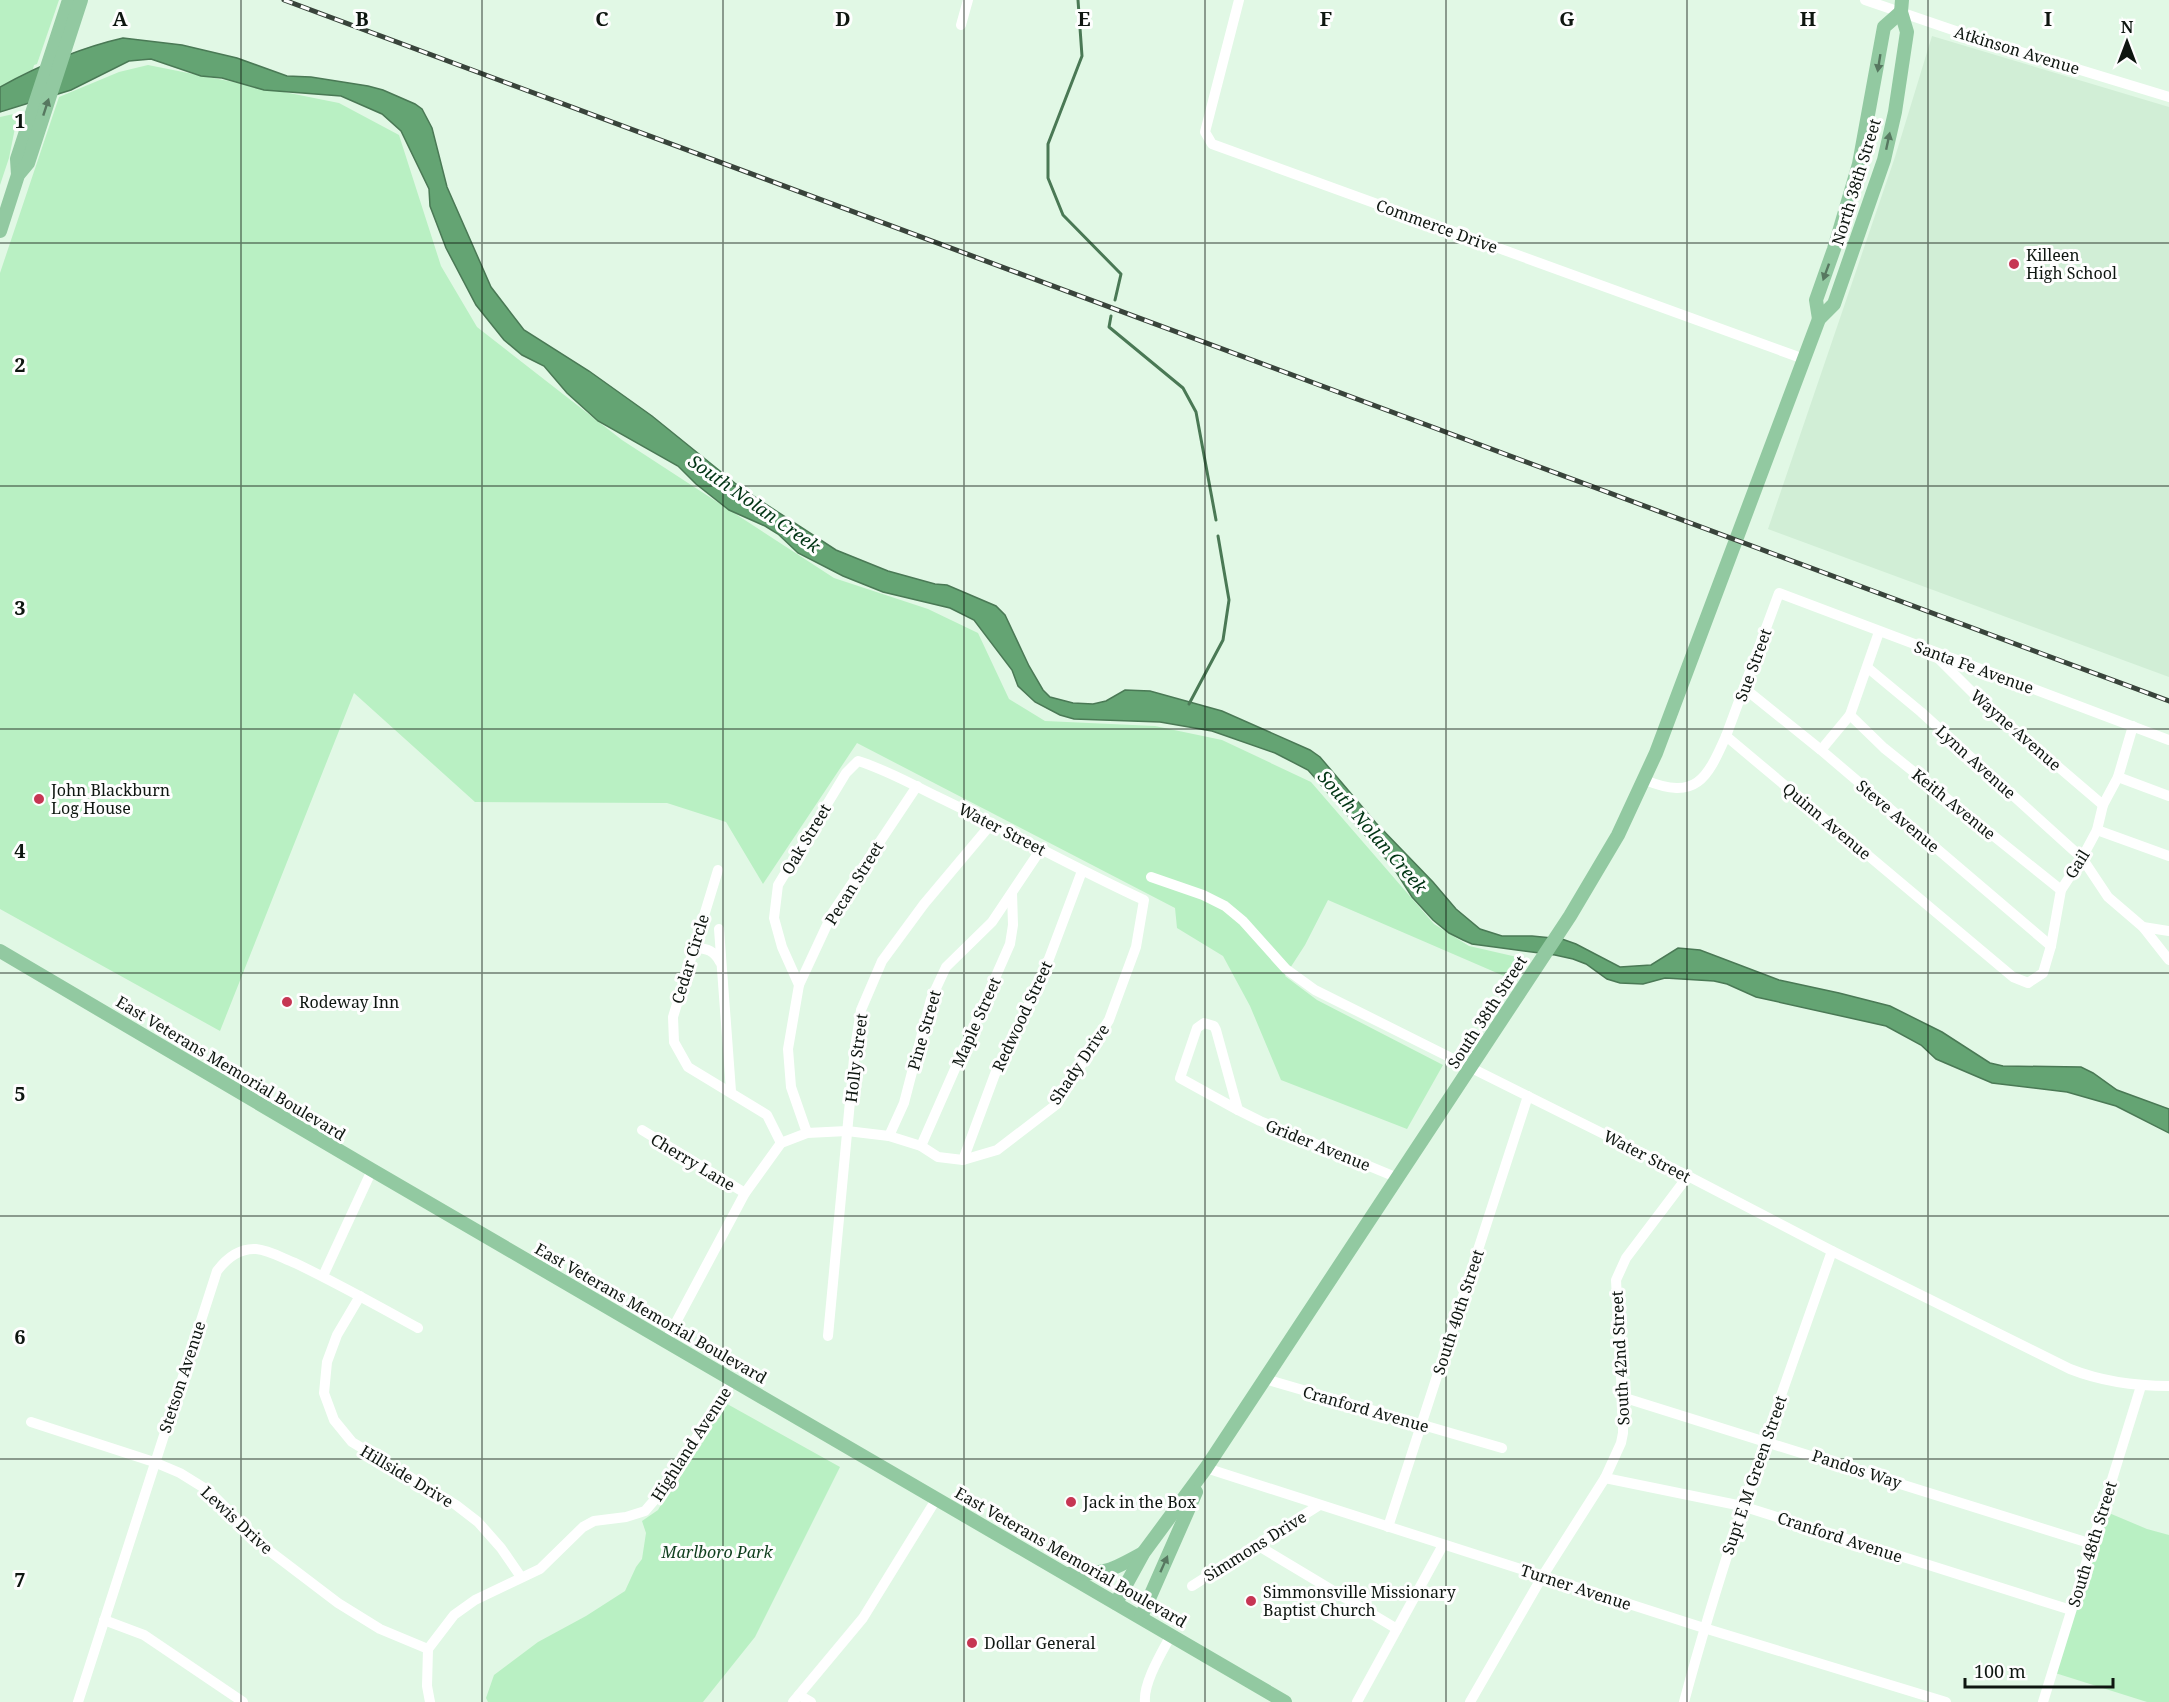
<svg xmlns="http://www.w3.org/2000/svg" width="2169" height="1702" font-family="'Noto Serif',serif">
<rect width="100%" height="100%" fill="#e1f8e5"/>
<path fill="#d1eed6" d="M1932,36L2169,107V677L1768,529L1895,157Z"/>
<g fill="#b9f0c3">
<path d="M0,0H59L37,64L34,65L33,69L0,87Z"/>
<path d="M148,65L339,103L399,135L441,266L477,327L622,440L834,578L928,609L978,633L1009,699L1045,721L1155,726L1222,740L1311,782L1434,924L1469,946L1517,957L1504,976L1328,900L1305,945L1285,976L1317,1000L1443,1065L1407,1129L1281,1080L1250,1006L1223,956L1177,928L1175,908L857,743L763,884L726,822L667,803L475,802L354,693L220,1031L0,909V273L59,97L119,72Z"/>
<path d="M18,113L9,158L0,185V117Z"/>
<path d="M720,1400L840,1467L755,1637L703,1702H488L486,1698L494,1675L538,1642L586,1616L625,1591L636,1567L642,1559L646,1533L642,1521L658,1510Z"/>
<path d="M2109,1513L2147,1529L2169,1535V1702H2147L2052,1672Z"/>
</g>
<path fill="#64a473" stroke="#4a7955" stroke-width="1.5" d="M123,38L182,45L237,58L287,76L311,77L368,86L383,90L415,104L422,109L432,128L447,187L491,287L524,330L589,371L652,416L741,488L836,550L888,571L935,584L947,585L996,606L1005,615L1029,666L1043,690L1050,697L1073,703L1093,704L1106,701L1125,690L1150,691L1222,711L1310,750L1320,757L1376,823L1433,882L1456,909L1480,929L1502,936H1532L1562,939L1576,944L1620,967L1651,965L1678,948L1700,950L1779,980L1839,993L1890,1006L1942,1032L1990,1063L2003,1066L2081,1067L2093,1073L2117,1090L2169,1109V1133L2116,1106L2067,1092L1992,1083L1936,1059L1921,1045L1886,1026L1756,997L1727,984L1714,981L1665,978L1643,984L1620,983L1607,979L1586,964L1573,959L1555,955L1472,944L1463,940L1449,933L1433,920L1412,897L1393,867L1308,770L1275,753L1212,731L1160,722L1074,719L1060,715L1035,702L1018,686L1012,670L974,620L950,608L883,592L843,576L798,553L778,534L765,526L729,510L696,484L678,466L598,421L567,393L544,366L522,355L504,340L476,305L446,248L430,206L429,189L401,131L382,114L341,96L264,90L222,78L201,76L151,59L129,61L71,90L0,112V87C40,65 79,48 123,38Z"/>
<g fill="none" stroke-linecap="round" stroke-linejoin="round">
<g stroke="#4a7955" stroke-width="3">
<path d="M1078,0L1082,56L1048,144V178L1063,215L1121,274L1115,300"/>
<path d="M1111,316L1109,327L1183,388L1196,412L1216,520"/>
<path d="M1189,704L1223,640L1229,600L1218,536"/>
</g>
<g stroke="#fff" stroke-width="10">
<path d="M1239,0L1205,132L1212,144L1804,359"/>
<path d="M1865,0L1985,41L2169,97"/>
<path d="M961,25L968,0"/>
<path d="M1933,653L1979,699L2103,805"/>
<path d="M1868,668L1921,712L2082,858L2108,897L2143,927L2169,960"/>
<path d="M1744,688L1821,750L2051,946"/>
<path d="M1850,715L1884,748L2061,890"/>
<path d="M1726,736L1779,593L2169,740"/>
<path d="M1821,750L1850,715L1879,632"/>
<path d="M2118,777L2169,796"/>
<path d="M1645,780C1696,801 1707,779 1726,736L2013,977L2028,983L2043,973L2051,946L2061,890L2082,858L2097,830L2103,805L2118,777L2133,726"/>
<path d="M2097,830L2169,856"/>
<path d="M718,870L673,1017L674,1042L688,1067L767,1115L781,1143"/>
<path d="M1151,877L1203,895L1225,906L1243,921L1286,969L1315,990L1688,1176L1832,1251L2070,1369C2103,1382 2134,1386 2169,1386"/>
<path d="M2143,927L2169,931"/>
<path d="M719,929L731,1091"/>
<path d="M694,947C707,949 714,950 720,962"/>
<path d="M799,985L833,912L917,786"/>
<path d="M1204,1023L1214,1026L1216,1030L1238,1110L1180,1078L1197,1028Z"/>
<path d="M1238,1110L1260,1121L1398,1178"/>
<path d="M642,1130L745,1193"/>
<path d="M889,1136L904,1103L931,999L946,967L992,922L1041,849"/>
<path d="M921,1146L1010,944L1013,925L1012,893"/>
<path d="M963,1160L995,1074L1041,980L1082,871"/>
<path d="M323,1276L372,1170"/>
<path d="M360,1296L337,1335L327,1362L324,1393L334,1420L352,1442L456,1505L478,1522L501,1548L521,1577"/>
<path d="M828,1336L855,1048L861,1010L882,961L924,904L992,823"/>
<path d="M666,1341L745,1193L781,1143L807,1133L847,1131L889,1136L921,1146L938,1157L963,1160L997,1150L1057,1104L1109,1020L1136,947L1144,900C1074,868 1007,830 938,797C911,784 887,770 858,761L846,773L778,885L774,918L782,947L799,985L788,1049L791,1087L807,1133"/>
<path d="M1265,1379L1502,1448"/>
<path d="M1622,1397L2092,1544"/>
<path d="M31,1422L154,1462L180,1473L209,1491L267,1549L338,1603L380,1629L428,1649"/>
<path d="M1206,1468L1704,1628L1946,1702"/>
<path d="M1605,1478L1742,1506L2071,1610"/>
<path d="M1388,1527L1528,1096"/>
<path d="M1257,1545L1397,1629"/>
<path d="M1192,1586L1318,1506"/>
<path d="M104,1620L144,1635L243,1702"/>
<path d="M799,1695L811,1702"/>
<path d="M78,1702L217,1271C226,1259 239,1248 256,1249C269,1250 282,1258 295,1263C337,1283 378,1306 418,1328"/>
<path d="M430,1702L427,1686L428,1649L454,1615L475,1600L540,1569L583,1527L594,1521L626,1517L645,1511L663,1490L733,1380"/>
<path d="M793,1702L863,1618L937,1498"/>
<path d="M1145,1702C1143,1683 1162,1652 1171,1635"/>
<path d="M1357,1702L1443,1545"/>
<path d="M1470,1702L1542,1577L1605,1478L1621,1443L1623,1433V1415L1616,1280L1626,1258L1688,1176"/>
<path d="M1684,1702C1725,1549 1779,1401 1832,1251"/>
<path d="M2043,1702L2141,1386"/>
</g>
<g stroke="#92c9a1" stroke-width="14">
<path d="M18,175L17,159L69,0"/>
<path d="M0,231L18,175L28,163L81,0"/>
<path d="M1819,319L1816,300L1834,249L1859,164L1884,27L1901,12"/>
<path d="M0,951L372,1170L1285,1702"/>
<path d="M1068,1574C1105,1574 1111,1571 1143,1553"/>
<path d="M1116,1603L1144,1552L1206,1468L1570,916L1618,835L1656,753L1819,319L1834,304L1884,160L1895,112L1907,32L1901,12L1902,0"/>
<path d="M1141,1617L1196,1492"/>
</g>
<defs>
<path id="rail" d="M284,0L2169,701"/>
</defs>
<use href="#rail" stroke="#39443b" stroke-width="5"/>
<use href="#rail" stroke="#fefefe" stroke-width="3" stroke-dasharray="9" stroke-linecap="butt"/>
</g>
<defs><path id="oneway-solid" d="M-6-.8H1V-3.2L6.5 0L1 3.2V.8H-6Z" transform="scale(1.5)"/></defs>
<g fill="#577860">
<use href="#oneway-solid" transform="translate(1879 63) rotate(99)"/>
<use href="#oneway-solid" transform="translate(46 107) rotate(-72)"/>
<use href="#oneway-solid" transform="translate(1888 141) rotate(-78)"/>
<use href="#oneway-solid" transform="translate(1826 272) rotate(110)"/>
<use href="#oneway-solid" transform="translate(1164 1564) rotate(-66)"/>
</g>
<path fill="none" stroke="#0e1610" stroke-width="1.5" stroke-opacity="0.55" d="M241,0V1702M482,0V1702M723,0V1702M964,0V1702M1205,0V1702M1446,0V1702M1687,0V1702M1928,0V1702M0,243H2169M0,486H2169M0,729H2169M0,973H2169M0,1216H2169M0,1459H2169"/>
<g fill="#c63653" stroke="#fefefe" stroke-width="2">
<circle cx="2014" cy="264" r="6"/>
<circle cx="39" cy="799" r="6"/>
<circle cx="287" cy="1002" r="6"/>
<circle cx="1071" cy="1502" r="6"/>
<circle cx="1251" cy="1601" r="6"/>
<circle cx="972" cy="1643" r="6"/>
</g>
<g text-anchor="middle" stroke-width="6" stroke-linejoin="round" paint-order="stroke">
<g font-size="16" fill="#0e1610" stroke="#fefefe">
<text transform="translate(2017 50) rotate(17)" y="6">Atkinson Avenue</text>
<text transform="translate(1856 182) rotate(-73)" y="6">North 38th Street</text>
<text transform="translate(1437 226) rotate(20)" y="6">Commerce Drive</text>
<text transform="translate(1753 665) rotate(-70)" y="6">Sue Street</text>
<text transform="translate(1974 667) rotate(20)" y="6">Santa Fe Avenue</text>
<text transform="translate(2016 730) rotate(41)" y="6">Wayne Avenue</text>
<text transform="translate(1976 762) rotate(42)" y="6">Lynn Avenue</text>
<text transform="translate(1954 804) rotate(39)" y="6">Keith Avenue</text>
<text transform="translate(1898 816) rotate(40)" y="6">Steve Avenue</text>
<text transform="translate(1827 821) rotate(40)" y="6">Quinn Avenue</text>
<text transform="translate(1002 829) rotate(27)" y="6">Water Street</text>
<text transform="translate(806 839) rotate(-59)" y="6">Oak Street</text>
<text transform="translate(2077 864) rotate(-58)" y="6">Gail</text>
<text transform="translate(854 883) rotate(-58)" y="6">Pecan Street</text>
<text transform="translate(690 959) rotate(-73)" y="6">Cedar Circle</text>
<text transform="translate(1487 1012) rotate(-57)" y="6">South 38th Street</text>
<text transform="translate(1022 1016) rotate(-65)" y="6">Redwood Street</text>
<text transform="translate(976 1022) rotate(-66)" y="6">Maple Street</text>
<text transform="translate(924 1030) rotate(-74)" y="6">Pine Street</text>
<text transform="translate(856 1058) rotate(-83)" y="6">Holly Street</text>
<text transform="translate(1079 1064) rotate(-56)" y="6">Shady Drive</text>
<text transform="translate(231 1068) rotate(31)" y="6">East Veterans Memorial Boulevard</text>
<text transform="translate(1318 1145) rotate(22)" y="6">Grider Avenue</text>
<text transform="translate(1647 1156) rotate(27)" y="6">Water Street</text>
<text transform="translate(693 1162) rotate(31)" y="6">Cherry Lane</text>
<text transform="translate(1458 1312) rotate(-72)" y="6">South 40th Street</text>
<text transform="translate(651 1313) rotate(30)" y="6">East Veterans Memorial Boulevard</text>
<text transform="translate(1620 1358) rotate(-93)" y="6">South 42nd Street</text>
<text transform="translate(182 1377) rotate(-72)" y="6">Stetson Avenue</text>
<text transform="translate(1366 1409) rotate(16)" y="6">Cranford Avenue</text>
<text transform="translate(691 1444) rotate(-57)" y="6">Highland Avenue</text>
<text transform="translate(1857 1469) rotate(18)" y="6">Pandos Way</text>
<text transform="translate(1754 1475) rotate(-71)" y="6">Supt E M Green Street</text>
<text transform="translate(407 1476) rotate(31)" y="6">Hillside Drive</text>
<text transform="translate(237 1520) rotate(43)" y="6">Lewis Drive</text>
<text transform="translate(1840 1537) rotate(18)" y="6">Cranford Avenue</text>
<text transform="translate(2092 1544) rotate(-73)" y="6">South 48th Street</text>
<text transform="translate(1255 1546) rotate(-32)" y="6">Simmons Drive</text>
<text transform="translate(1071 1557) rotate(30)" y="6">East Veterans Memorial Boulevard</text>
<text transform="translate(1576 1587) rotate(18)" y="6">Turner Avenue</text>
</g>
<g font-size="16" fill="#0e1610" stroke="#fefefe" text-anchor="start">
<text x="2026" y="261">Killeen<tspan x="2026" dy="18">High School</tspan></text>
<text x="51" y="796">John Blackburn<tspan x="51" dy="18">Log House</tspan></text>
<text x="299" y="1008">Rodeway Inn</text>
<text x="1083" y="1508">Jack in the Box</text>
<text x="1263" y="1598">Simmonsville Missionary<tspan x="1263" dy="18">Baptist Church</tspan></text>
<text x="984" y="1649">Dollar General</text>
</g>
<g font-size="16" font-style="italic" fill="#0f3f1e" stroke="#fefefe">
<text x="717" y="1558">Marlboro Park</text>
</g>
<g font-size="18" font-style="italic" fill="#013414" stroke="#fefefe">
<text transform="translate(754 504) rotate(35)" y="6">South Nolan Creek</text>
<text transform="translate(1372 832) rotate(49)" y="6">South Nolan Creek</text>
</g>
</g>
<g font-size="20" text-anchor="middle" font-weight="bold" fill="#0e1610" stroke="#fefefe" stroke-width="6" stroke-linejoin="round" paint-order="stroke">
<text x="120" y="26">A</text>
<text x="362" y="26">B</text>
<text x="602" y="26">C</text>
<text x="843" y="26">D</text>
<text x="1084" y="26">E</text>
<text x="1326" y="26">F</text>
<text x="1567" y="26">G</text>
<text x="1808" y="26">H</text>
<text x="2048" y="26">I</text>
<text x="20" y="128">1</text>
<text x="20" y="372">2</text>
<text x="20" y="615">3</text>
<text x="20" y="858">4</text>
<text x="20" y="1101">5</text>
<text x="20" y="1344">6</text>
<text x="20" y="1587">7</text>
</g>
<g transform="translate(2127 42)" stroke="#fefefe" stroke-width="4.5" paint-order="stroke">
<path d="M0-4.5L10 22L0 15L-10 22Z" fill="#0e1610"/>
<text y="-9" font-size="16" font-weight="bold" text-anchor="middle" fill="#0e1610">N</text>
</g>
<path d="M1965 1678v9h148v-9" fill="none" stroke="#0e1610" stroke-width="3"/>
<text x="1974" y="1678" font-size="18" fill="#0e1610" stroke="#fefefe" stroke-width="4.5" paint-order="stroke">100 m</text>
</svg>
